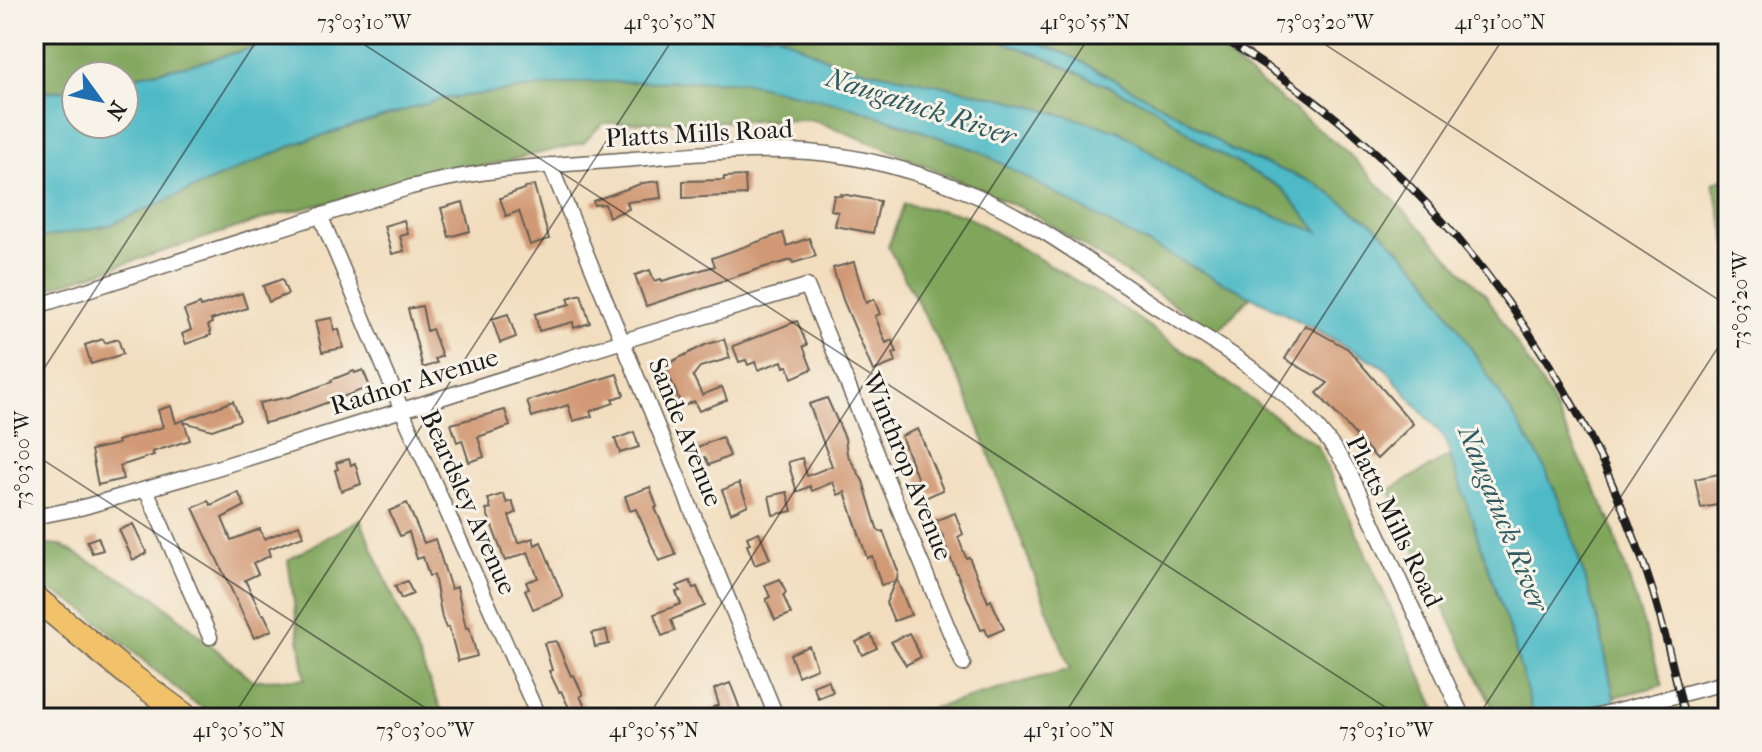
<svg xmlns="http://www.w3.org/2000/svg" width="1762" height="752" font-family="'IM FELL French Canon',serif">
<rect width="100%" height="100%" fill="#f7f3e8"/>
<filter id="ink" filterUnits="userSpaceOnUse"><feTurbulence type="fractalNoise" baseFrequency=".0125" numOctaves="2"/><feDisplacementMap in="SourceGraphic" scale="16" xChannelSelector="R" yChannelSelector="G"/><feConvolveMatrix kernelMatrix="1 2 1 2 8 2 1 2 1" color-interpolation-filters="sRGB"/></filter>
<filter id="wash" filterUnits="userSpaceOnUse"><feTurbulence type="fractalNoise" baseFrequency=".006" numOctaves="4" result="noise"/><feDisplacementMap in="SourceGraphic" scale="32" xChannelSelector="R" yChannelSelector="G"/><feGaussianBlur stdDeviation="1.8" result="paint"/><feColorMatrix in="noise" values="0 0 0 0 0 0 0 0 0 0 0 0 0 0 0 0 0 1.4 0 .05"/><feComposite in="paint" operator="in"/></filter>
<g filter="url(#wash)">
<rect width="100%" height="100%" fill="#f2debf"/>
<g fill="#80a65c" stroke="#4e613c" stroke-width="2">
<path d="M34,34H302L198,63L124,78V76H76V89L34,93Z"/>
<path d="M777,34H983L1039,55L1152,106L1213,150L1282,188L1321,233L1210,192L1119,131L1006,99L838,64Z"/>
<path d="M1014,34H1182L1223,53L1347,152L1486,295L1549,396L1610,520L1663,685L1614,697L1600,628L1566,516L1541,460L1425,275L1375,225L1315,183L1230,150L1186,119L1069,55Z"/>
<path d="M739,81L853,107L979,151L1127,233L1251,296L1217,332L1032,213L885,148L813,120L603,123L583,143L276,215L34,293V239L110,225L298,143L441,99L582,82Z"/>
<path d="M1728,176V246L1713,183Z"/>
<path d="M904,204L963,214L1126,310L1318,447L1440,718H898L1070,669L965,391L888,247Z"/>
<path d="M1451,455L1513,641L1532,711L1498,718L1422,564L1389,490Z"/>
<path d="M360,519L445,718H220L191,701L82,608L34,581V543L60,545L155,597L252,680L305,679L288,560Z"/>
</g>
<path fill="#4dbac6" stroke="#346b71" stroke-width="2" d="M303,34H777L838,64L1006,99L1119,131L1210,192L1319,232L1282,188L1213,150L1152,106L1039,55L983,34H1014L1069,55L1186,119L1230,150L1315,183L1375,225L1425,275L1541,460L1566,516L1600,628L1618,718H1534L1513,641L1445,439L1384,367L1305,324L1127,233L979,151L853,107L739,81L582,82L441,99L298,143L110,225L34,239V93L76,89V124H124V78L198,63Z"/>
<g id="blocks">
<g fill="#d19975">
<path d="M745,176L746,195L683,198V181L724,180V177Z"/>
<path d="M659,181L661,198L627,202L629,209L609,217L605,204L594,205L593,201L643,183Z"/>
<path d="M534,185L549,239L530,245L519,211L506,216L500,198Z"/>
<path d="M841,194L880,201L873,233L835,226L838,212L831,210L834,195L841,196Z"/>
<path d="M463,202L470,231L449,237L441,208Z"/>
<path d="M404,220L408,234L400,236L404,251L392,254L384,226Z"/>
<path d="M783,233L787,246L809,238L816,256L793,263L792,260L765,267L646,306L635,275L650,270L654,281L661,279L662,281L715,266L712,258Z"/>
<path d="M854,262L866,303L874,299L880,314L875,316L886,343L892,340L897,352L893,353L896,362L873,371L843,300L833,268Z"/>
<path d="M282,279L288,294L269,302L263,286Z"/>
<path d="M242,293L247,308L211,320L212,323L208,325L211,335L186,344L182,334L191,330L184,310L200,304L201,307Z"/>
<path d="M581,294L590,323L574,328L573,322L539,331L535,314L570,304L568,298Z"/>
<path d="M422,306L427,331L432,329L442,356L435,359L437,363L423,368L408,309Z"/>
<path d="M508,314L516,337L500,343L492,319Z"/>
<path d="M332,318L334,330L339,329L343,348L322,352L315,321Z"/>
<path d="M797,321L807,345L803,346L812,369L792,378L788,366L784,367L782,361L758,370L755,362L748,365L746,360L739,362L733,346Z"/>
<path d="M1305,325L1348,349L1413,424L1377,459L1317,393L1328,383L1285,359Z"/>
<path d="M103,339L105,343L118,339L123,354L91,364L85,345Z"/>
<path d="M724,339L730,358L700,367L693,376L702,395L722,387L727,400L699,411L694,401L682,407L665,365L705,345Z"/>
<path d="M363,370L370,387L282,419L264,423L259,403L289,397L332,382L331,380L354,371L355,373Z"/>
<path d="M617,374L624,395L612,399L614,403L590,411L592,416L573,421L568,405L532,417L527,401Z"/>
<path d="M827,398L845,438L847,454L863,481L877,528L880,532L883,531L898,571L897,580L911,615L894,621L886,603L895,581L881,585L872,556L867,558L845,492L838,495L833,482L812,491L810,486L797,492L788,462L802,458L807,476L832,466L809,404Z"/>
<path d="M233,401L240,420L212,430L184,422L190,440L152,452L154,455L120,466L123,479L98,485L91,450L118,444L117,441L163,427L158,410L171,406L176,423Z"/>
<path d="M505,410L510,426L478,437L484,457L469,462L462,440L457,442L451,424Z"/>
<path d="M918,429L943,490L925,498L901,436Z"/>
<path d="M634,432L639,447L620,453L615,439Z"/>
<path d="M722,437L730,456L709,465L705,457L700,459L695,448Z"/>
<path d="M349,459L351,465L355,463L361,484L341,491L335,470L338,469L336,463Z"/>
<path d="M1728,472V503L1701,508L1695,479Z"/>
<path d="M739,483L748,505L731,513L722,490Z"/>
<path d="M650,487L657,507L655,508L676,555L659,561L636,509L630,511L625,496Z"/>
<path d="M238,492L245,506L222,518L231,540L260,529L264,539L299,525L303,536L268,549L270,556L253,563L258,574L245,580L262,615L264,614L272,630L254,638L193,508L208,501L211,505Z"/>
<path d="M787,492L792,511L773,515L769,496Z"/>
<path d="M503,494L507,503L512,501L516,513L509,516L518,543L533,538L535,545L541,542L563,597L533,609L525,590L529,589L526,582L538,578L528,552L505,561L486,510L491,509L488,499Z"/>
<path d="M407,503L424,543L435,539L451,589L457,587L466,628L469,627L477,656L458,661L449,627L446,628L442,618L434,575L429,576L423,557L417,559L409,532L400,536L389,511Z"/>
<path d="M955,513L963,534L958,537L966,558L969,557L988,602L991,600L1004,629L988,636L985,629L981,630L947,550L943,536L938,530L937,520Z"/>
<path d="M133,524L147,553L133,560L119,530Z"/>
<path d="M759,532L770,559L755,565L747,545L750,544L747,537Z"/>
<path d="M98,537L103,550L92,553L87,541Z"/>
<path d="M780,579L786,593L783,595L791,614L775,620L766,599L770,597L765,585Z"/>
<path d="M407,581L413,594L401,599L395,586Z"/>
<path d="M690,581L693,588L697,587L705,606L671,620L675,631L662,636L654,614L681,604L676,592L680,591L677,586Z"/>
<path d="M606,630L609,644L595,647L592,633Z"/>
<path d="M909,633L921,657L906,665L891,642Z"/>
<path d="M871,635L877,648L862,655L856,642Z"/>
<path d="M556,641L571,676L574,675L583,695L580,696L590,718H574L561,691L559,692L549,671L552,670L544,643Z"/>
<path d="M809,646L817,668L798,676L790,654Z"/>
<path d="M828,680L833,692L818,698L813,686Z"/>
<path d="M730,683L736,698L743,718H717L713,707L719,705L714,689Z"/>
</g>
</g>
</g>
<g filter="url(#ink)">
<use href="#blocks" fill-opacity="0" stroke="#676055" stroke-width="2"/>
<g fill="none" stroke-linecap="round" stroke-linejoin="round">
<defs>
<g id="street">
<path d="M550,165L777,718"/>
<path d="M320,215L407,422L539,718"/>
<path d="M34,307L411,187C480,169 550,165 621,160C683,155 746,148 808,152C865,156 925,174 977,196C1042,225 1098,269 1157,307C1231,353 1307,396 1351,475L1463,718"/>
<path d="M146,489L210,637"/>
<path d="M34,517L80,508L188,477L623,341L807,286L963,664"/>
<path d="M1591,718L1728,682"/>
</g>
<path id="highway" d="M34,597L127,673L188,718"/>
</defs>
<use href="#street" stroke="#676055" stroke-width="17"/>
<use href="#highway" stroke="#676055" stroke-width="27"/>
<use href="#street" stroke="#fff" stroke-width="14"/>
<use href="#highway" stroke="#f2c26a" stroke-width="24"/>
<defs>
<path id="rail" d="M1215,34C1423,155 1580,361 1652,589C1665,631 1675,675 1685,718"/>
</defs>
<use href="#rail" stroke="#1c1c1c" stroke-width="8"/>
<use href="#rail" stroke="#f7f3e8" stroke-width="5" stroke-dasharray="15" stroke-linecap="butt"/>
</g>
</g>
<path fill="none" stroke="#1c1c1c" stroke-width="2" stroke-opacity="0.45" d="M348,34L1402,718M1309,34L1728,306M34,384L261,34M34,454L441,718M232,718L676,34M647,718L1091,34M1062,718L1506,34M1477,718L1728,332"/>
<g text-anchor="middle" stroke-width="6" stroke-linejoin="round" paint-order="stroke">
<g font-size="26" fill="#1c1c1c" stroke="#f7f3e8">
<text transform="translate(699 133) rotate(-3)" y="9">Platts Mills Road</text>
<text transform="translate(414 381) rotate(-17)" y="9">Radnor Avenue</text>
<text transform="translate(686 432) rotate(68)" y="9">Sande Avenue</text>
<text transform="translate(908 466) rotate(68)" y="9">Winthrop Avenue</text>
<text transform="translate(469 502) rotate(66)" y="9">Beardsley Avenue</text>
<text transform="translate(1395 521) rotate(64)" y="9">Platts Mills Road</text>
</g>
<g font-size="28" font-style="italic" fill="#305b60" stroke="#f7f3e8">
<text transform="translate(921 106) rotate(18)" y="10">Naugatuck River</text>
<text transform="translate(1504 518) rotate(68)" y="10">Naugatuck River</text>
</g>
</g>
<rect width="1762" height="752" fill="none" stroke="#f7f3e8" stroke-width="88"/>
<g transform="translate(100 100) rotate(123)"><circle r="38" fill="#f7f3e8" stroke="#9f9d96" stroke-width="2"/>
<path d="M0-6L14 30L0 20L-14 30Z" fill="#1f6fb2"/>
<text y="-12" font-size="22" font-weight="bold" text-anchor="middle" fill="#1c1c1c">N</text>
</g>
<rect x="44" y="44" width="1674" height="664" fill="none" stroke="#1c1c1c" stroke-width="3"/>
<g font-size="20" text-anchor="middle" fill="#1c1c1c">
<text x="364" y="29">73°03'10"W</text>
<text x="670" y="29">41°30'50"N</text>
<text x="1085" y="29">41°30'55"N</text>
<text x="1325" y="29">73°03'20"W</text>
<text x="1500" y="29">41°31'00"N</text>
<text transform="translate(1740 300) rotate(-90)" y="7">73°03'20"W</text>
<text transform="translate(22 460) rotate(-90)" y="7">73°03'00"W</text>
<text x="239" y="737">41°30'50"N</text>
<text x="425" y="737">73°03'00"W</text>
<text x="654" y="737">41°30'55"N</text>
<text x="1069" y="737">41°31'00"N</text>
<text x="1386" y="737">73°03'10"W</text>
</g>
</svg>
